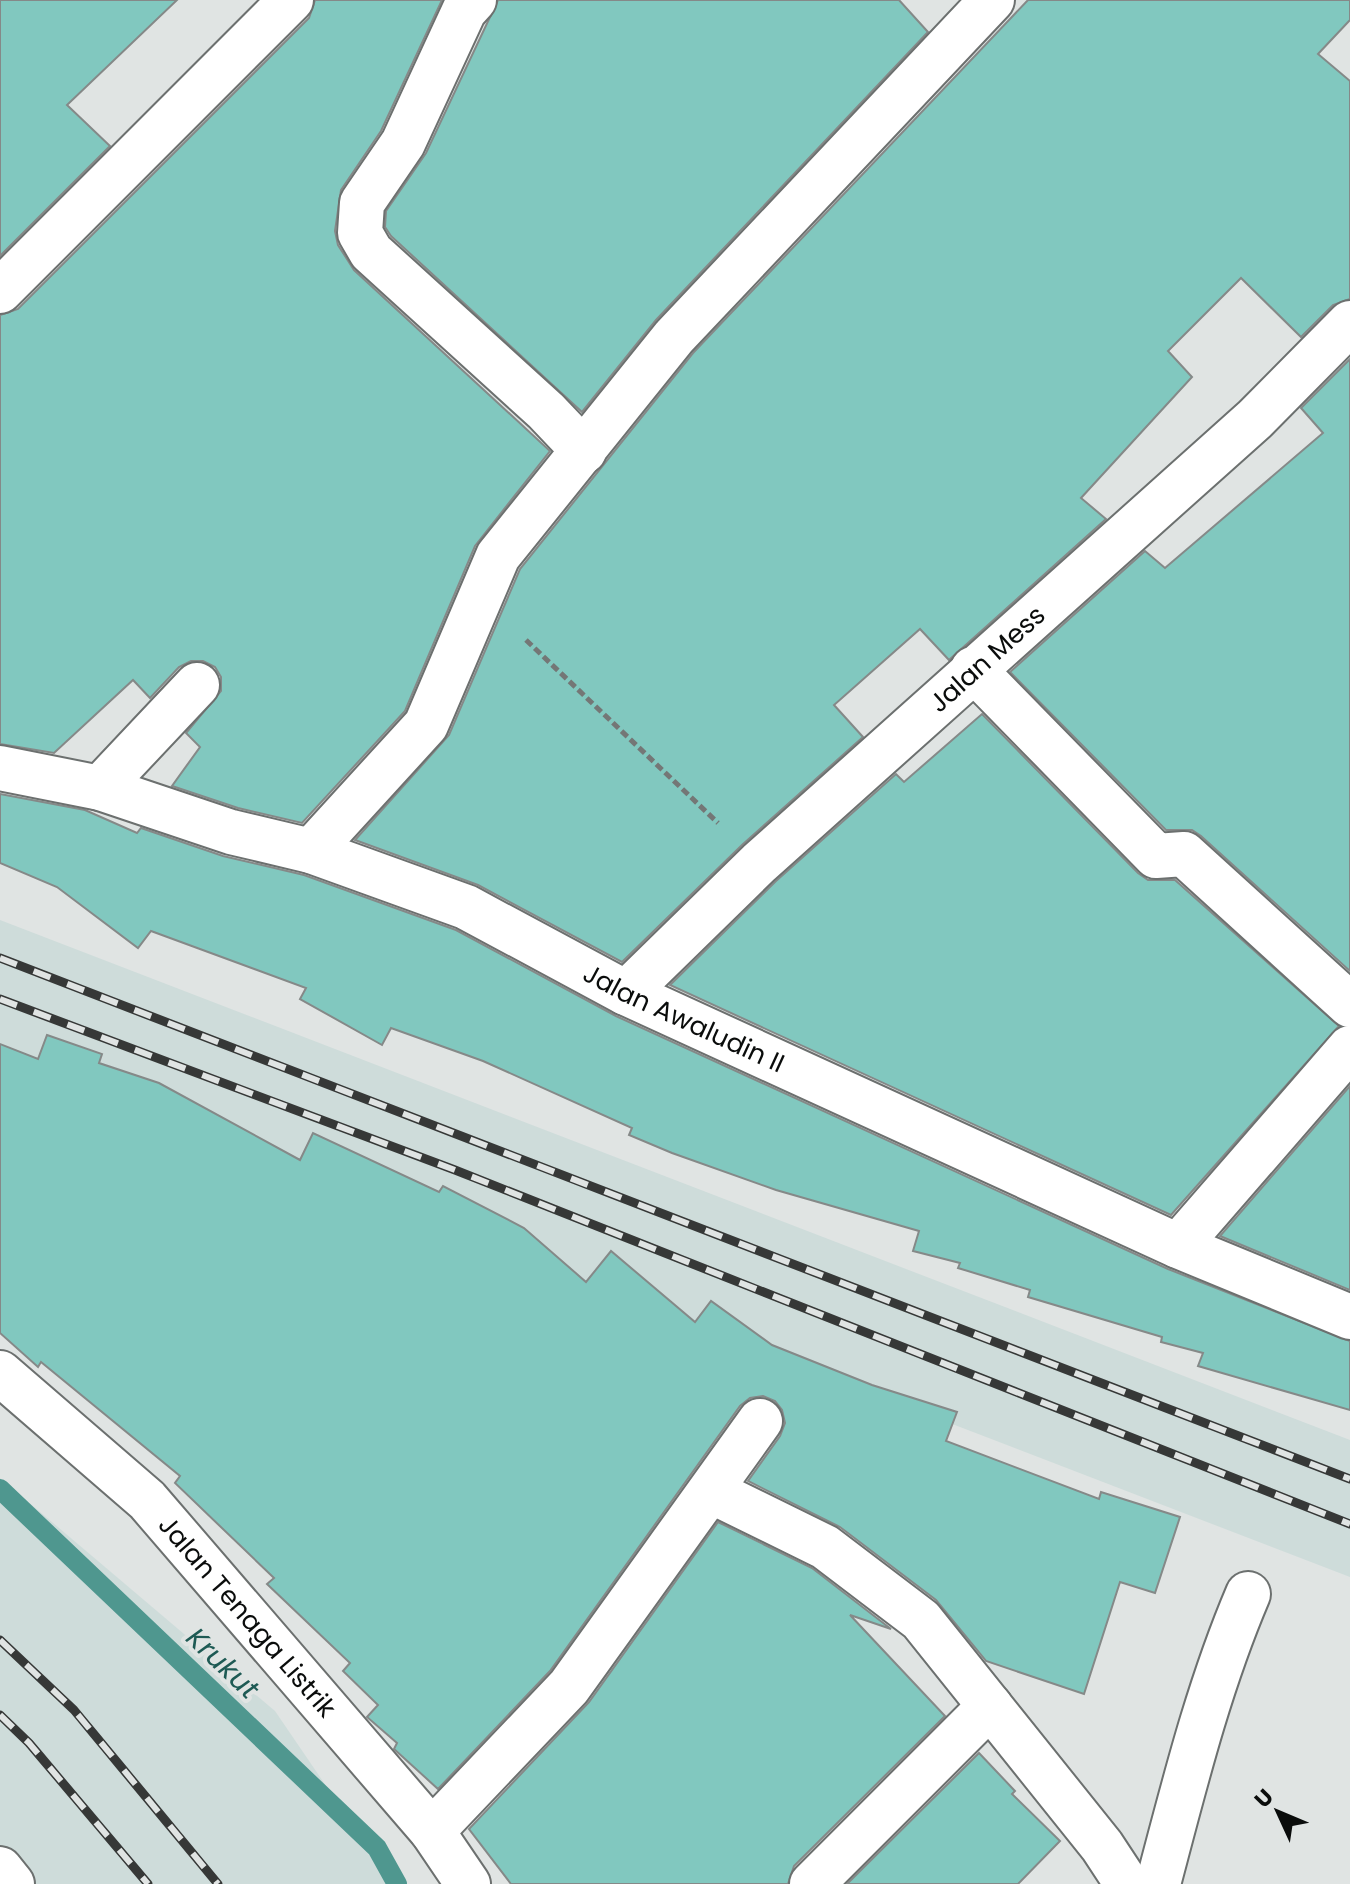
<svg xmlns="http://www.w3.org/2000/svg" width="1350" height="1884" font-family="Poppins,sans-serif">
<rect width="100%" height="100%" fill="#e0e4e3"/>
<g fill="#cedcda">
<path d="M0,920L1350,1440V1577L0,1058Z"/>
<path d="M0,1478L275,1711L393,1884H21L0,1860Z"/>
</g>
<g fill="none" stroke-linecap="round" stroke-linejoin="round">
<path stroke="#4f978f" stroke-width="20" d="M0,1489L377,1848L397,1884"/>
</g>
<g fill="#81c8bf" stroke="#858988" stroke-width="2">
<path d="M0,0H177L67,105L110,146L0,256Z"/>
<path d="M315,0H442L381,131L341,190L335,231L338,245L354,270L550,451L475,546L405,711L302,823L238,808L172,786L200,747L186,733L221,691V677L215,667L203,661H191L179,667L150,698L133,680L54,753L0,744V315L18,309L309,18Z"/>
<path d="M498,0H899L928,32L656,320L582,412L391,236L385,227L386,211L426,153Z"/>
<path d="M1028,0H1350V20L1318,54L1350,81V299L1333,305L1301,337L1241,278L1168,351L1192,377L1081,498L1106,519L949,660L920,629L834,705L863,737L742,845L622,962L478,885L355,840L449,735L520,569L693,353Z"/>
<path d="M1350,359V971L1201,836L1192,830H1166L1010,672L1145,551L1165,568L1323,433L1301,408Z"/>
<path d="M982,714L1138,873L1148,880H1175L1339,1026L1171,1215L670,985L776,881L896,774L904,782Z"/>
<path d="M0,794L85,810L137,833L141,828L223,856L304,875L456,930L616,1016L1168,1269L1350,1341V1410L1198,1366L1203,1353L1161,1342L1162,1337L1028,1297L1030,1290L958,1268L960,1263L913,1251L919,1231L776,1190L672,1153L629,1135L632,1128L483,1061L391,1028L382,1045L300,999L306,988L151,931L138,948L57,887L0,863Z"/>
<path d="M47,1035L102,1054L99,1063L159,1083L300,1160L313,1133L439,1192L443,1186L524,1228L586,1282L611,1251L695,1322L711,1301L772,1345L872,1385L957,1412L946,1441L1099,1499L1101,1492L1180,1517L1155,1593L1120,1582L1084,1694L986,1661L936,1600L840,1527L748,1481L780,1436L785,1423L782,1410L775,1401L763,1396L750,1398L740,1406L550,1671L438,1789L394,1749L397,1743L367,1717L378,1705L343,1671L350,1663L267,1584L274,1578L175,1483L180,1476L41,1362L38,1367L0,1333V1044L38,1059Z"/>
<path d="M1350,1086V1290L1220,1236Z"/>
<path d="M718,1522L812,1568L891,1629L850,1615L945,1716L794,1866L788,1884H511L469,1829L589,1702Z"/>
<path d="M979,1753L1015,1791L1012,1794L1060,1841L1018,1884H847Z"/>
</g>
<g fill="none" stroke-linecap="round" stroke-linejoin="round">
<defs>
<g id="street">
<path d="M474,0L464,11L403,143L362,203L360,233L371,252L546,411L584,451"/>
<path d="M0,291L291,0"/>
<path d="M973,669L1156,856L1184,854L1350,1005"/>
<path id="s1" d="M0,768L100,788L231,832L311,851L466,907L626,993L1178,1246L1350,1317"/>
<path d="M100,788L197,685"/>
<path d="M311,851L426,725L498,556L674,337L992,0"/>
<path id="s2" d="M626,993L759,863L1255,419L1350,323"/>
<path d="M1178,1246L1350,1048"/>
<path id="s3" d="M0,1373L147,1500L432,1831L468,1884"/>
<path d="M713,1492L825,1547L921,1620L1102,1846L1127,1884"/>
<path d="M432,1831L569,1687L760,1421"/>
<path d="M0,1869L12,1884"/>
<path d="M812,1884L990,1706"/>
<path d="M1158,1884C1184,1786 1208,1688 1248,1594"/>
</g>
</defs>
<use href="#street" stroke="#6c706f" stroke-width="48"/>
<path stroke="#747776" stroke-width="5" stroke-dasharray="8 4" stroke-linecap="butt" d="M526,640L718,823"/>
<use href="#street" stroke="#fff" stroke-width="44"/>
<defs>
<g id="rail">
<path d="M0,958L1350,1479"/>
<path d="M0,999L455,1170L1350,1524"/>
<path d="M0,1640L74,1710L218,1884"/>
<path d="M0,1715L29,1743L148,1884"/>
</g>
</defs>
<use href="#rail" stroke="#363837" stroke-width="9"/>
<use href="#rail" stroke="#e0e4e3" stroke-width="6" stroke-dasharray="18" stroke-linecap="butt"/>
</g>
<g text-anchor="middle" stroke-width="8" stroke-linejoin="round" paint-order="stroke">
<g font-size="26" fill="#0a0c0b" stroke="#e0e4e3">
<text dy="9" stroke="none"><textPath href="#s2" startOffset="492">Jalan Mess</textPath></text>
<text dy="9" stroke="none"><textPath href="#s1" startOffset="732">Jalan Awaludin II</textPath></text>
<text dy="9" stroke="none"><textPath href="#s3" startOffset="348">Jalan Tenaga Listrik</textPath></text>
</g>
<g font-size="28" font-style="italic" fill="#1e5a54" stroke="#e0e4e3">
<text transform="translate(223 1663) rotate(44)" y="10">Krukut</text>
</g>
</g>
<g transform="translate(1278 1812) rotate(314)" stroke="#e0e4e3" stroke-width="6" paint-order="stroke">
<path d="M0-6L14 30L0 20L-14 30Z" fill="#0a0c0b"/>
<text y="-12" font-size="22" font-weight="bold" text-anchor="middle" fill="#0a0c0b">U</text>
</g>
</svg>
